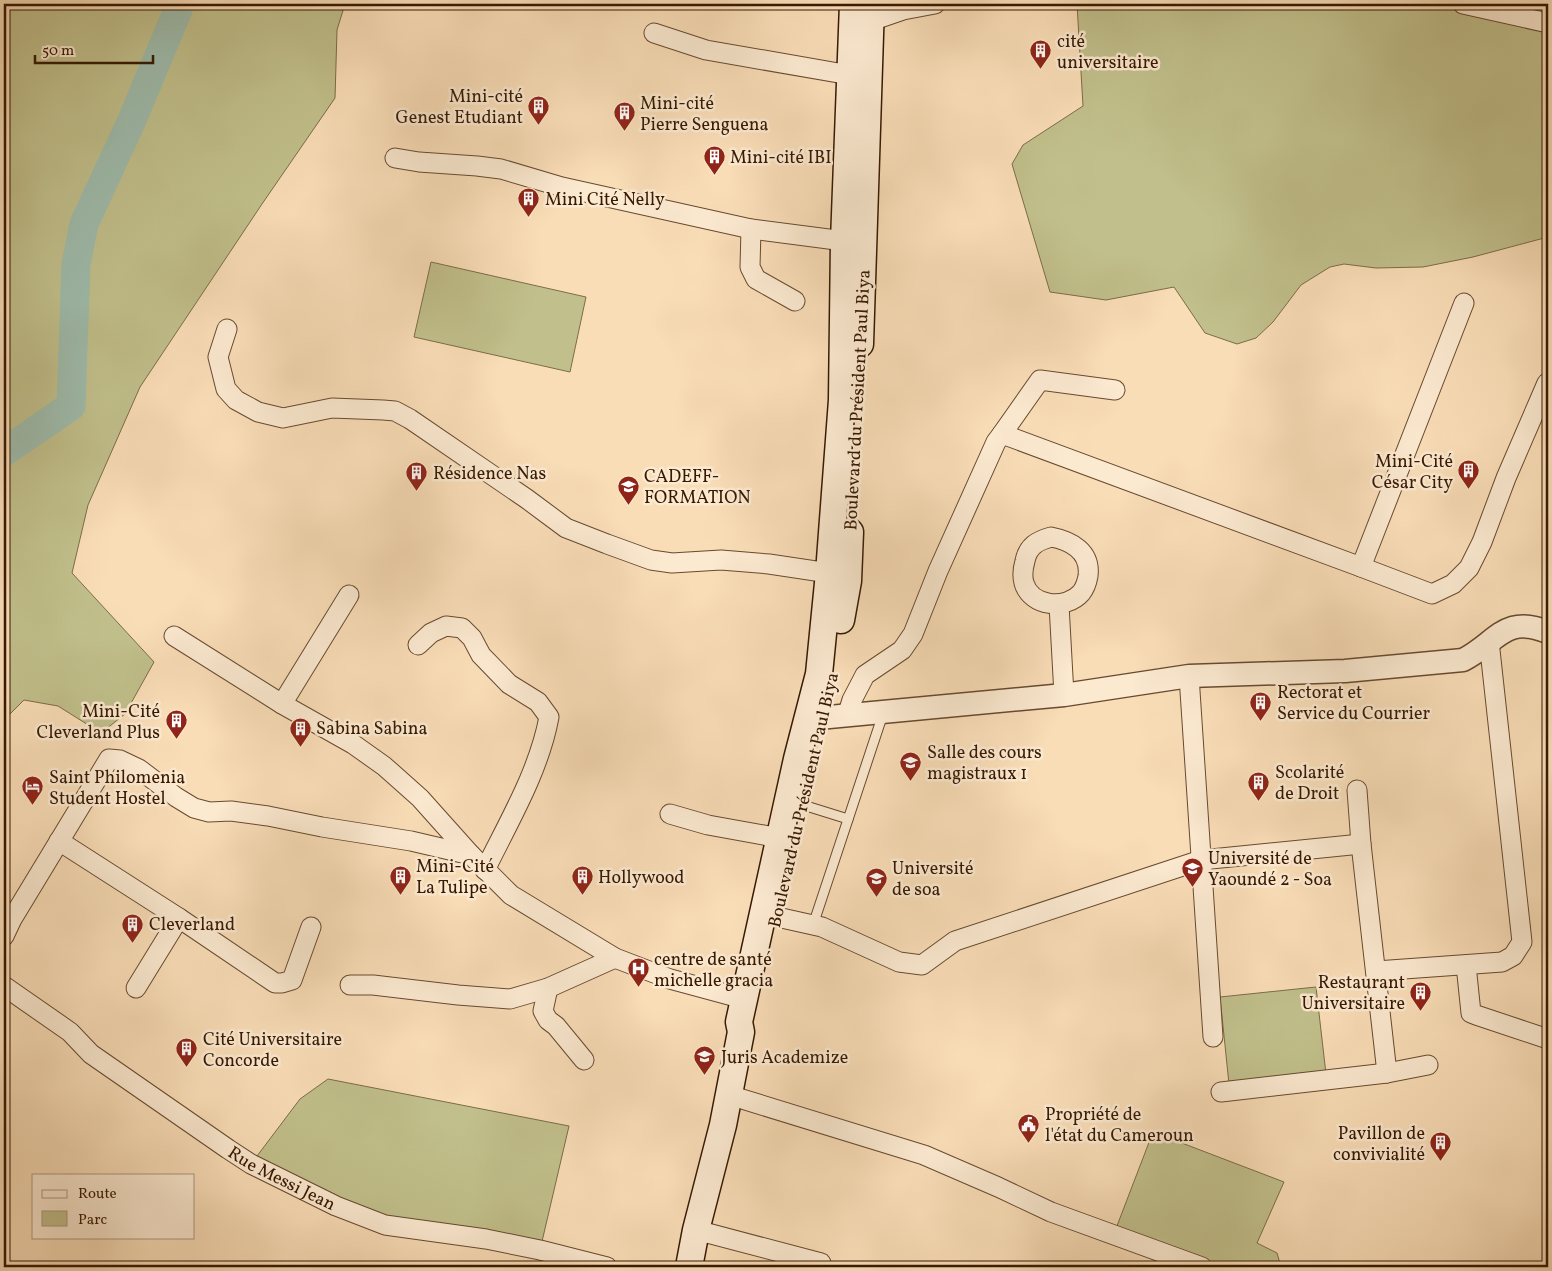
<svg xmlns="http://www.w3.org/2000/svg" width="1552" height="1271" font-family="Vollkorn,serif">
<rect width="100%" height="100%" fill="#f9ddb7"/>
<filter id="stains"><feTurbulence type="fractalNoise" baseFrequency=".004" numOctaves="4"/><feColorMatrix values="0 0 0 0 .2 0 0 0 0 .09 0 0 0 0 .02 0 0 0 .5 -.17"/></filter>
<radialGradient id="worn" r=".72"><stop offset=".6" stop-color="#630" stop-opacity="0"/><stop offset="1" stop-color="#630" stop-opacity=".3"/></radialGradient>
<g fill="#c1c08c" stroke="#7c6c47">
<path d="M4,4H345L337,30L335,98L262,204L140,387L88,505L72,573L154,662L125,714L101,733L58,706L24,700L4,720Z"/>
<path d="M1077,4H1463L1548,23V237L1473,257L1423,267L1376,268L1344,264L1330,267L1301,285L1273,322L1256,338L1237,344L1205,333L1174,287L1106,300L1050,292L1012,164L1023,145L1083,106Z"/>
<path d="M431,262L586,297L570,372L414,337Z"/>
<path d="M1316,987L1326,1074L1229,1084L1220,997Z"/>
<path d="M328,1079L569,1126L540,1250L385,1225L251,1164L300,1099Z"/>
<path d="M1153,1132L1284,1182L1257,1243L1277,1253L1281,1267H1220L1166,1244L1115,1231Z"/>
</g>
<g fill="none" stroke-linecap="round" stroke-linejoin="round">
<path stroke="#9ebcac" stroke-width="29" d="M4,452L71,406L76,264L84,224L132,120L178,10L176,4"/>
<defs>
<g id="service">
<path d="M803,805L848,819"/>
<path d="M813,925L883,714"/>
</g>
<g id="minor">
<path d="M1463,4L1548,23"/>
<path d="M871,21L903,10L935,4"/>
<path d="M654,33L706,50L850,75"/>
<path d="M395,158L419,162L477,166L501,169L562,187L751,229L844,241"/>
<path d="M751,229L750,267L756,279L795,301"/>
<path d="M227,329L218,357L226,389L236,400L258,412L283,418L332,408L383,410L395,411L410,419L527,499L566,528L607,544L651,560L672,563L721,560L769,564L829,573"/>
<path d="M1002,434L1040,380L1115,390"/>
<path d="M1051,537C1072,541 1091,552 1088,576C1087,582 1085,588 1081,593C1066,610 1031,607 1024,583C1022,576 1023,568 1025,561C1028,546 1037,541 1051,537Z"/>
<path d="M1361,567L1432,594L1453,584L1469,568L1482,542L1506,478L1547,383"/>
<path d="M1059,605L1064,695"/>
<path d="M174,636L282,704L353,744L384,766L420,798L471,855"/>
<path d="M418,645L431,633L446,626L462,628L472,638L481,655L509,684L538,702L549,717C539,771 509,821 485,870"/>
<path d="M1189,676L1213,1037"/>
<path d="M282,704L349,595"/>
<path d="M847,716L852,700L865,675L902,650L913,634L938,571L996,442L1002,434L1361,567L1464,303"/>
<path d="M1357,790L1361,844L1387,1073"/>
<path d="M670,814L708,825L780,838"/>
<path d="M59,841L179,918L275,983H282L292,980L311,927"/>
<path d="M777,917L822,927L899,962L922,965L955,941L1201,860L1361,844"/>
<path d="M4,936L12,919L109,759L120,760L139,769L176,797L194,808L209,812L231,811L268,816L322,827L411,841L471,855L511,895L615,958L670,979L744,999"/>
<path d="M1466,965L1471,1013L1476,1015L1548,1039"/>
<path d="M1376,971L1502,962L1513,956L1522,942L1489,641"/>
<path d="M350,985H373L458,995L510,999L548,988L615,958"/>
<path id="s1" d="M4,986L70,1032L91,1054L228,1149L251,1164L336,1206L385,1225L486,1239L540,1250L607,1267"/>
<path d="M136,988L179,918"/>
<path d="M548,988L543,1011L548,1020L556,1026L584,1060"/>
<path d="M1221,1092L1387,1073L1428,1065"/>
<path d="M729,1095L924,1155L998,1187L1051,1212L1202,1267"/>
<path d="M696,1230L821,1263"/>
</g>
<path id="tertiary" d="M808,719L1064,695L1189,676L1345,671L1463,660C1497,643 1504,614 1548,632"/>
<g id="secondary">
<path d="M860,344L871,4"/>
<path d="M841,620L848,581L850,532"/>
<path d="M689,1267L696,1230L723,1125L741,1032L739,1022L797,759L819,674L829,573L842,400L844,241L853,4"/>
</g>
</defs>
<use href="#service" stroke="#684a2f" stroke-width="11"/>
<use href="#minor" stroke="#684a2f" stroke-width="21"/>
<use href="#tertiary" stroke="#684a2f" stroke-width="25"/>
<use href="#secondary" stroke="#371902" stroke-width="29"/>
<use href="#service" stroke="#fbe9d0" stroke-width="9"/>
<use href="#minor" stroke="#fbe9d0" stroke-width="19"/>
<use href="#tertiary" stroke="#fbe9d0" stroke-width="22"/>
<use href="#secondary" stroke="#fbe9d0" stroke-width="26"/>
</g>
<defs>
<symbol id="building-pin" viewBox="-11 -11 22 30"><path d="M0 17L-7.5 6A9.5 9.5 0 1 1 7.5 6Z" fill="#8f2418" stroke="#fbe9d0"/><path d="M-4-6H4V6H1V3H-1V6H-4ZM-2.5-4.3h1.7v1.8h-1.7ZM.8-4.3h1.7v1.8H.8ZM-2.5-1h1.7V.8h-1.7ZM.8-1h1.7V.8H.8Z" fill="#fff"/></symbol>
<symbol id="school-pin" viewBox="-11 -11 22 30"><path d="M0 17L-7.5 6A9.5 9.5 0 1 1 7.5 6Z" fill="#8f2418" stroke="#fbe9d0"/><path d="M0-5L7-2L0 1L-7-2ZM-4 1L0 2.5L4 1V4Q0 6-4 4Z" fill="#fff"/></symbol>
<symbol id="university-pin" viewBox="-11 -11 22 30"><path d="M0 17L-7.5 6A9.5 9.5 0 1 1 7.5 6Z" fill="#8f2418" stroke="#fbe9d0"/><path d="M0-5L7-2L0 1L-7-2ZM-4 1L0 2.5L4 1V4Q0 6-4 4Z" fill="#fff"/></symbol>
<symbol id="hotel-pin" viewBox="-11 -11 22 30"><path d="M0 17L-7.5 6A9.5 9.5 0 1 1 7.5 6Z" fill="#8f2418" stroke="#fbe9d0"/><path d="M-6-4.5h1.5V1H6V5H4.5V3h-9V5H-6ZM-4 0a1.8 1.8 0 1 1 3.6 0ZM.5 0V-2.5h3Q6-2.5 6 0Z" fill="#fff"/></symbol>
<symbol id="hospital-pin" viewBox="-11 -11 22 30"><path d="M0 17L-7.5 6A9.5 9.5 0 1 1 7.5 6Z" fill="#8f2418" stroke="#fbe9d0"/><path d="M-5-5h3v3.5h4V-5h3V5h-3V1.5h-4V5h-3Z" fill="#fff"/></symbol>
<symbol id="civic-pin" viewBox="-11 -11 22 30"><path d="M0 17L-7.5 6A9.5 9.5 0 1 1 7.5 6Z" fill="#8f2418" stroke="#fbe9d0"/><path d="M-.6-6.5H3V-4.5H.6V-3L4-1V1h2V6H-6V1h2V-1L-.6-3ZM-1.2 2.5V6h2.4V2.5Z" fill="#fff"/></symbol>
</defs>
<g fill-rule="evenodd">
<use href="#building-pin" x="1028" y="38" width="25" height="34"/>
<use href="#building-pin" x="526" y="94" width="25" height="34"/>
<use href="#building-pin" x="612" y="100" width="25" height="34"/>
<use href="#building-pin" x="702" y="144" width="25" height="34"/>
<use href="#building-pin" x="516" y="186" width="25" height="34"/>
<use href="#building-pin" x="1456" y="458" width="25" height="34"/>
<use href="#building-pin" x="404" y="460" width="25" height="34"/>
<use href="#school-pin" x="616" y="474" width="25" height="34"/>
<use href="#building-pin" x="1248" y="690" width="25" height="34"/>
<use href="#building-pin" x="164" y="708" width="25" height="34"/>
<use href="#building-pin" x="288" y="716" width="25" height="34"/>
<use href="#university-pin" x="898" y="750" width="25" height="34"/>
<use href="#building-pin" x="1246" y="770" width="25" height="34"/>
<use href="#hotel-pin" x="20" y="774" width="25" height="34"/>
<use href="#university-pin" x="1180" y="856" width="25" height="34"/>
<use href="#building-pin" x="388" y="864" width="25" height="34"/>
<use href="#building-pin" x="570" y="864" width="25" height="34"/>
<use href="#university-pin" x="864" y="866" width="25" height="34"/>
<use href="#building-pin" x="120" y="912" width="25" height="34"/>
<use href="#hospital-pin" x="626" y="956" width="25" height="34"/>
<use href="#building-pin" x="1408" y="980" width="25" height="34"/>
<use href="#building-pin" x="174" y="1036" width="25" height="34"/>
<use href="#school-pin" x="692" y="1044" width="25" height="34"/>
<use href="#civic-pin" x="1016" y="1112" width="25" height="34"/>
<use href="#building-pin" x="1428" y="1130" width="25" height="34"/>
</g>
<g text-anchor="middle" stroke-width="5" stroke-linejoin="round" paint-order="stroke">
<g font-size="18" fill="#371902" stroke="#fbe9d0" text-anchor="start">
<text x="1057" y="47">cité<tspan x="1057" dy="21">universitaire</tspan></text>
<text x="523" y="102" text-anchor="end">Mini-cité<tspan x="523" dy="21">Genest Etudiant</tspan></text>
<text x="640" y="109">Mini-cité<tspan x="640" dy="21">Pierre Senguena</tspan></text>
<text x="730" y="163">Mini-cité IBI</text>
<text x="545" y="205">Mini Cité Nelly</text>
<text x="1453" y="467" text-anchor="end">Mini-Cité<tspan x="1453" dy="21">César City</tspan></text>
<text x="433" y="479">Résidence Nas</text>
<text x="644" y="482">CADEFF-<tspan x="644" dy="21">FORMATION</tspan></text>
<text x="1277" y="698">Rectorat et<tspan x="1277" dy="21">Service du Courrier</tspan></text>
<text x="160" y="717" text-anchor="end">Mini-Cité<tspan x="160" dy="21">Cleverland Plus</tspan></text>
<text x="316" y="734">Sabina Sabina</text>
<text x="927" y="758">Salle des cours<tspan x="927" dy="21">magistraux 1</tspan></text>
<text x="1275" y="778">Scolarité<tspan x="1275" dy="21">de Droit</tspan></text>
<text x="49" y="783">Saint Philomenia<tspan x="49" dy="21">Student Hostel</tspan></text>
<text x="1208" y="864">Université de<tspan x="1208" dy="21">Yaoundé 2 - Soa</tspan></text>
<text x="416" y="872">Mini-Cité<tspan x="416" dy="21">La Tulipe</tspan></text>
<text x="892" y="874">Université<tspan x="892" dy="21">de soa</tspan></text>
<text x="598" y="883">Hollywood</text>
<text x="149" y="930">Cleverland</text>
<text x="654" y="965">centre de santé<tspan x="654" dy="21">michelle gracia</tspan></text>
<text x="1405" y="988" text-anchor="end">Restaurant<tspan x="1405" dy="21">Universitaire</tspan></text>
<text x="203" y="1045">Cité Universitaire<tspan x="203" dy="21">Concorde</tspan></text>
<text x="721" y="1063">Juris Academize</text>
<text x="1045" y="1120">Propriété de<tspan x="1045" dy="21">l'état du Cameroun</tspan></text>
<text x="1425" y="1139" text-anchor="end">Pavillon de<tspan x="1425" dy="21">convivialité</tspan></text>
</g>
<g font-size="18" fill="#371902" stroke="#fbe9d0">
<text transform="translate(857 400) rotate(-87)" y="6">Boulevard du Président Paul Biya</text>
<text transform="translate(803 800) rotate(-77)" y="6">Boulevard du Président Paul Biya</text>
<text dy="6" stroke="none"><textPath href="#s1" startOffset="339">Rue Messi Jean</textPath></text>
</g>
</g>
<rect width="1552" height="1271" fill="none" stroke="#f9ddb7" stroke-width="20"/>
<rect x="5" y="5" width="1542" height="1261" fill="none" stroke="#371902" stroke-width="2.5"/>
<rect x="10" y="10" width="1532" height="1251" fill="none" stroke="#371902"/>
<rect x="32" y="1174" width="162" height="65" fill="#fbe9d0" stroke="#ad967e"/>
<rect x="42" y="1190" width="25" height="8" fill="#fbe9d0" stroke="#ad967e"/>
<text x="78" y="1198" font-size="15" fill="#371902">Route</text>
<rect x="42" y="1211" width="25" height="15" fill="#c1c08c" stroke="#ad967e"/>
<text x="78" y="1224" font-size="15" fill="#371902">Parc</text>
<path d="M35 55v8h118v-8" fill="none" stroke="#371902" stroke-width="2.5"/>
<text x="42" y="55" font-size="15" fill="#371902" stroke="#fbe9d0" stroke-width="4" paint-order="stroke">50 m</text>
<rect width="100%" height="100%" filter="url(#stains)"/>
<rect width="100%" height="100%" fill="url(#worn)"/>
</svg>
